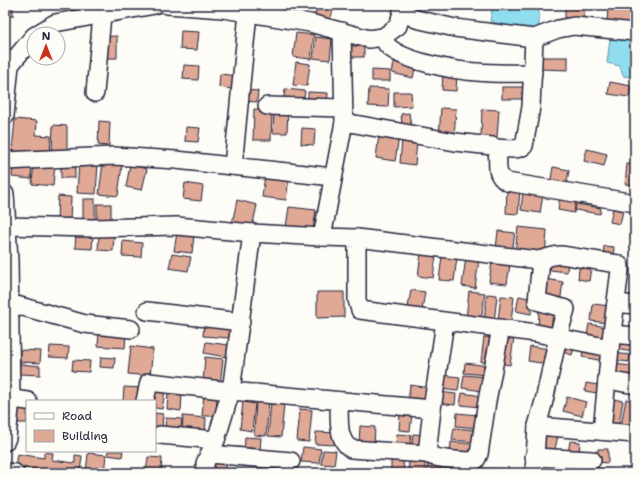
<svg xmlns="http://www.w3.org/2000/svg" width="640" height="478" font-family="'Shantell Sans',sans-serif">
<rect width="100%" height="100%" fill="#fdfcf7"/>
<filter id="ink" filterUnits="userSpaceOnUse"><feTurbulence type="fractalNoise" baseFrequency=".025" numOctaves="2"/><feDisplacementMap in="SourceGraphic" scale="8" xChannelSelector="R" yChannelSelector="G"/><feConvolveMatrix kernelMatrix="1 2 1 2 8 2 1 2 1" color-interpolation-filters="sRGB"/></filter>
<g filter="url(#ink)">
<g fill="#8fddee" stroke="#6392a6">
<path d="M493,5H539V31H521L490,21Z"/>
<path d="M610,39L635,41V77L623,76L620,66L607,63Z"/>
</g>
<g fill="#e0a996" stroke="#22223b">
<rect x="5" y="5" width="8" height="11"/>
<path d="M318,5H335L329,22L314,17Z"/>
<path d="M565,5H584V19L565,18Z"/>
<path d="M608,5H635V24L607,23Z"/>
<path d="M181,31L199,32L197,50L180,49Z"/>
<path d="M296,33L314,35L311,59L293,57Z"/>
<path d="M117,36V58H101V37Z"/>
<path d="M316,37L332,39L330,60L313,58Z"/>
<rect x="347" y="46" width="17" height="11"/>
<path d="M540,57H568V70L540,69Z"/>
<path d="M395,58L416,63L413,78L392,73Z"/>
<path d="M296,62L310,64L307,86L293,85Z"/>
<path d="M184,65L199,66L198,80L183,79Z"/>
<path d="M372,70L390,71V81H372Z"/>
<path d="M443,73L457,74L456,91L442,90Z"/>
<path d="M220,74L239,76L237,90L219,87Z"/>
<path d="M610,82L631,86L629,97L608,94Z"/>
<rect x="502" y="87" width="26" height="12"/>
<path d="M369,88L389,89L388,107L368,106Z"/>
<path d="M285,89L305,91L303,105L283,103Z"/>
<path d="M244,90L258,91L257,102L244,101Z"/>
<path d="M308,92L328,93L327,105L308,99Z"/>
<path d="M394,92H411L412,106L394,107Z"/>
<path d="M441,108L456,109L454,137L439,136Z"/>
<path d="M254,109L272,110L271,140H253Z"/>
<path d="M482,109L499,110L497,137L481,136Z"/>
<path d="M274,110H288L287,133H273Z"/>
<path d="M409,113L411,125L402,126L401,114Z"/>
<path d="M15,119L37,121L36,135L51,136L50,154L12,151Z"/>
<path d="M99,121L110,122L109,146L98,145Z"/>
<path d="M53,125L67,126V153H52Z"/>
<path d="M186,127L200,128L198,142L185,141Z"/>
<path d="M302,128L315,129L314,145L301,144Z"/>
<path d="M379,134L399,137L395,161L376,158Z"/>
<path d="M402,139L417,140L415,165L400,163Z"/>
<path d="M587,149L607,154L604,166L584,161Z"/>
<path d="M34,162L55,164L53,186L32,184Z"/>
<path d="M79,162L98,163L96,194L77,193Z"/>
<path d="M13,163L32,164L31,179L12,177Z"/>
<path d="M103,163L122,165L118,196L99,194Z"/>
<path d="M627,164H635V185L625,184Z"/>
<rect x="61" y="165" width="14" height="13"/>
<path d="M130,165L147,169L142,190L126,187Z"/>
<path d="M553,167L569,170L566,188L550,185Z"/>
<path d="M265,175L289,178L286,200L262,197Z"/>
<path d="M185,183L203,186L201,201L183,199Z"/>
<path d="M507,189L520,190L518,214L506,213Z"/>
<path d="M523,192L543,195L540,213L521,210Z"/>
<path d="M58,196L71,197L70,222H57Z"/>
<path d="M560,196L576,199L574,213L558,210Z"/>
<rect x="83" y="199" width="12" height="24"/>
<path d="M237,200L257,205L252,228L232,224Z"/>
<rect x="97" y="204" width="14" height="19"/>
<path d="M576,204L601,208L600,214L575,210Z"/>
<path d="M289,207L316,210L313,230L286,227Z"/>
<path d="M613,209L623,211L620,224L610,222Z"/>
<path d="M518,227L547,230L545,257L515,254Z"/>
<path d="M498,231L515,233L512,252L496,249Z"/>
<path d="M76,232L93,233L92,249L75,248Z"/>
<path d="M177,233L194,235L192,253L174,251Z"/>
<path d="M99,235L114,236L113,251L98,250Z"/>
<path d="M123,241L142,243L141,257L122,256Z"/>
<path d="M604,246L614,247L613,259H603Z"/>
<path d="M421,253L436,255L433,278L418,276Z"/>
<path d="M172,254L191,257L188,271L169,268Z"/>
<path d="M442,256L457,257L454,281L439,280Z"/>
<path d="M466,257L479,259L475,288L462,286Z"/>
<path d="M552,258L568,259L567,272L550,270Z"/>
<path d="M580,259L592,261L589,281L578,279Z"/>
<path d="M492,262L510,264L507,284L489,282Z"/>
<path d="M545,279L563,282L560,303L541,300Z"/>
<path d="M411,290L425,292L422,310L408,307Z"/>
<path d="M469,291L485,293L481,321L466,319Z"/>
<path d="M317,292H344V317L317,318Z"/>
<path d="M487,294L497,295L494,323L484,321Z"/>
<path d="M501,296L514,297L511,322L498,320Z"/>
<path d="M519,296L533,299L531,314L516,311Z"/>
<path d="M593,304L610,306L608,323L591,321Z"/>
<path d="M539,311L553,312L551,330L538,329Z"/>
<path d="M204,324L230,326L229,338L203,336Z"/>
<path d="M589,324L607,327L603,343L586,340Z"/>
<path d="M99,331L126,332L125,348L98,346Z"/>
<path d="M502,335L514,337L510,365L498,363Z"/>
<path d="M484,337L493,338L490,363L481,362Z"/>
<path d="M616,340L634,342L633,352L615,349Z"/>
<path d="M206,342L228,345L226,357L204,353Z"/>
<path d="M562,342L575,345L572,355L560,351Z"/>
<path d="M50,346L69,347L68,358L49,357Z"/>
<path d="M131,346L153,349L150,376L128,374Z"/>
<path d="M530,346L549,349L547,364L528,361Z"/>
<path d="M584,347L606,351L604,361L582,357Z"/>
<path d="M20,350L41,351L40,363L20,362Z"/>
<path d="M614,353L630,355L629,362L613,360Z"/>
<path d="M101,357L115,358L114,368L100,367Z"/>
<path d="M205,357L223,359L220,385L203,383Z"/>
<path d="M73,360L90,361L89,372L72,371Z"/>
<path d="M465,363L489,366L488,375L464,373Z"/>
<path d="M20,364L40,366V375L19,374Z"/>
<path d="M613,364L632,366V378L612,377Z"/>
<path d="M441,375L460,377L458,391L439,389Z"/>
<path d="M464,375L485,377L483,391L462,388Z"/>
<path d="M586,383L598,385L597,393L585,391Z"/>
<path d="M410,385L431,388L429,405L408,403Z"/>
<path d="M124,387L143,388L142,401H123Z"/>
<path d="M150,389L165,391L162,409L155,408V401H148Z"/>
<path d="M168,392L182,393L181,411L167,409Z"/>
<path d="M439,392L456,394L455,405L438,403Z"/>
<path d="M204,393L217,394L216,416H202Z"/>
<path d="M462,393L482,396L481,407L460,405Z"/>
<path d="M567,397L586,402L582,416L563,411Z"/>
<path d="M614,399L623,401L618,429L609,427Z"/>
<path d="M626,399L635,401V415L632,432L620,430Z"/>
<path d="M256,401H269L266,436L254,435Z"/>
<path d="M243,402L255,404L252,431L240,429Z"/>
<path d="M271,403L284,404L281,437L268,436Z"/>
<path d="M18,407H27V423H17Z"/>
<path d="M300,409L312,410L309,442L297,441Z"/>
<path d="M155,413L163,414L162,428H155Z"/>
<path d="M400,413L412,414L410,431L399,430Z"/>
<path d="M457,413L478,415L477,428L456,426Z"/>
<path d="M183,416L206,418L205,435L182,434Z"/>
<path d="M166,418L182,419L180,436L164,435Z"/>
<path d="M360,426L375,427L374,446L359,444Z"/>
<path d="M454,428L476,430L474,442L452,440Z"/>
<path d="M542,428L559,432L553,457L536,453Z"/>
<path d="M316,432L338,433L337,445L315,444Z"/>
<path d="M397,434L411,435L409,452L395,450Z"/>
<path d="M413,434L427,435L426,453L411,452Z"/>
<path d="M245,437L261,438L259,460L244,459Z"/>
<path d="M570,441L580,442L579,454L568,453Z"/>
<path d="M451,442L473,444L471,457L450,454Z"/>
<path d="M303,447L321,449L319,463L301,462Z"/>
<path d="M598,449H608V463L597,462Z"/>
<path d="M323,450L336,451L334,465L321,464Z"/>
<path d="M108,451H123L122,457L107,455Z"/>
<path d="M44,452L53,453L52,460L75,463V455L82,456L80,473H68L15,467L17,454L44,458Z"/>
<path d="M88,453L106,455L104,473H86Z"/>
<path d="M148,457L162,458L161,473H146Z"/>
<rect x="213" y="460" width="13" height="13"/>
<path d="M391,460H403L404,473H391Z"/>
<path d="M428,461H441L440,473H427Z"/>
<path d="M409,462L425,463V473H408Z"/>
<path d="M538,465L557,467V473H537Z"/>
<path d="M586,467L611,470L610,473H586Z"/>
<path d="M475,468L503,469V473H475Z"/>
</g>
<g fill="none" stroke-linecap="round" stroke-linejoin="round">
<defs>
<g id="minor">
<path d="M167,5L223,9L310,23L369,39L383,37L398,26L404,5"/>
<path d="M402,12L416,19L455,28L534,38L558,29L574,26L635,32"/>
<path d="M342,31L344,122"/>
<path d="M37,34L55,23L155,5"/>
<path d="M383,37C384,40 386,43 387,45C401,61 456,71 477,72C496,74 514,73 533,73"/>
<path d="M95,93L102,15"/>
<path d="M267,106L343,108"/>
<path d="M5,116L10,65L34,36"/>
<path d="M496,148C504,148 517,151 524,146L531,107L534,38"/>
<path d="M5,161L114,156L176,160L333,177"/>
<path d="M233,166L248,13"/>
<path d="M5,194L9,260L11,399L7,438L5,442"/>
<path d="M5,226L92,228L177,226L252,233L322,237"/>
<path d="M252,233L231,391L432,409L445,322"/>
<path d="M357,238L538,260C546,259 552,255 561,255L618,264L620,266V270L610,348L602,431"/>
<path d="M9,303L85,324L131,329"/>
<path d="M616,303L635,305"/>
<path d="M147,311L241,322"/>
<path d="M612,334L635,336"/>
<path d="M610,348L536,333L360,310L357,300V238L322,237L344,122L455,142L492,146L496,148C501,162 492,173 507,182L635,203"/>
<path d="M607,380L635,385"/>
<path d="M11,399L28,401"/>
<path d="M145,401L149,382L231,391L216,440L205,463V473"/>
<path d="M339,401C340,418 336,439 351,449L427,454"/>
<path d="M432,409L427,454C435,459 468,462 476,460L479,454L487,401L501,328"/>
<path d="M537,426L635,434"/>
<path d="M160,435L216,440"/>
<path d="M210,454L291,461"/>
<path d="M534,457L592,460"/>
<path d="M5,472L15,473"/>
<path d="M534,473L537,426L544,401L558,337L566,309L537,301L541,260"/>
</g>
</defs>
<use href="#minor" stroke="#22223b" stroke-width="20"/>
<use href="#minor" stroke="#fdfcf7" stroke-width="17"/>
</g>
</g>
<rect width="640" height="478" fill="none" stroke="#fdfcf7" stroke-width="20"/>
<rect x="10" y="10" width="620" height="458" fill="none" stroke="#22223b" stroke-width="1.5" filter="url(#ink)"/>
<rect x="26" y="400" width="130" height="52" fill="#fdfcf7" stroke="#a5a5ac"/>
<rect x="34" y="413" width="20" height="6" fill="#fdfcf7" stroke="#a5a5ac"/>
<text x="62" y="420" font-size="12" fill="#22223b">Road</text>
<rect x="34" y="430" width="20" height="12" fill="#e0a996" stroke="#a5a5ac"/>
<text x="62" y="440" font-size="12" fill="#22223b">Building</text>
<g transform="translate(46 46)"><circle r="19" fill="#fdfcf7" stroke="#a5a5ac"/>
<path d="M0-3L7 15L0 10L-7 15Z" fill="#c8321e"/>
<text y="-6" font-size="11" font-weight="bold" text-anchor="middle" fill="#22223b">N</text>
</g>
</svg>
